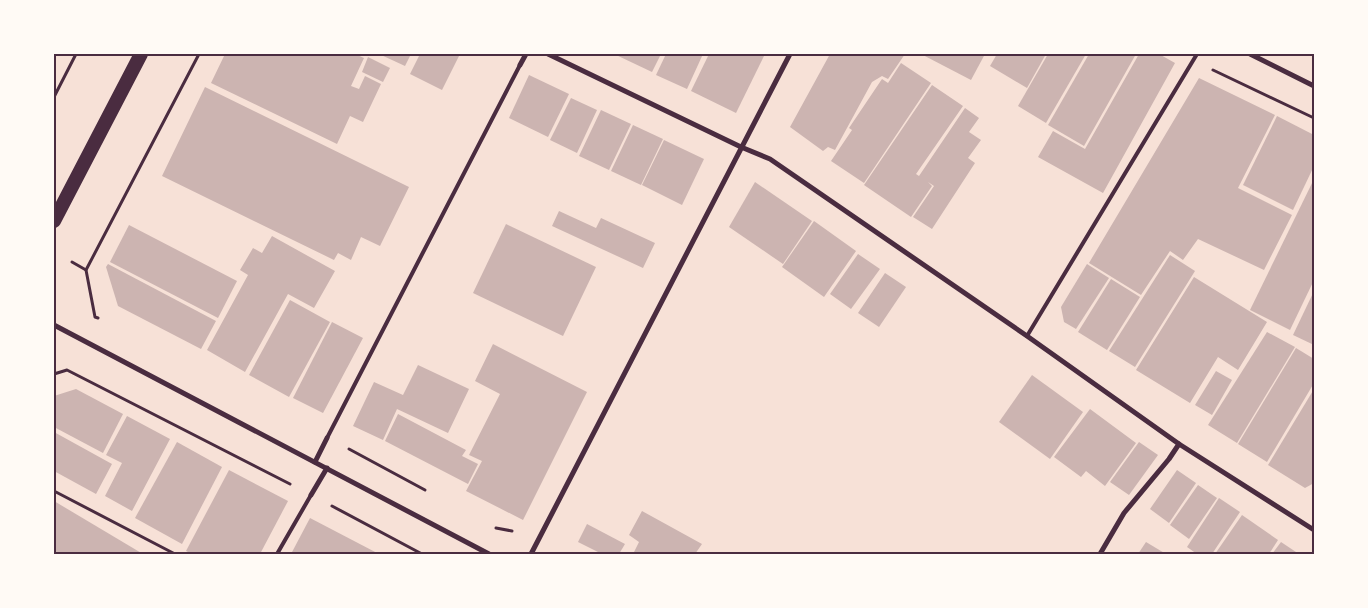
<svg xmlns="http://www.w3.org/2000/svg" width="1368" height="608" font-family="'Open Sans',sans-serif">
<rect width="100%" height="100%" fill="#f7e1d7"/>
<g fill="#ccb4b1">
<path d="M225,54H355L364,58L351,86L359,89L365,76L381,84L363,122L350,116L337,144L211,83Z"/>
<path d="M379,54H411L405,66Z"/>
<path d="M420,54H460L442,90L410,74Z"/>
<path d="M614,54H661L652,72Z"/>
<path d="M666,54H703L687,89L656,75Z"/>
<path d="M709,54H765L736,113L691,91Z"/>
<path d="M830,54H905L888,79L882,76L872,82L835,150L828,147L823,151L790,127Z"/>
<path d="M921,54H985L971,80Z"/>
<path d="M997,54H1046L1027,88L990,66Z"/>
<path d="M1048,54H1086L1046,123L1018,106Z"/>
<path d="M1089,54H1136L1084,146L1048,125Z"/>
<path d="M1139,54H1159L1175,63L1103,193L1038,157L1053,131L1085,149Z"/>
<path d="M368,57L390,68L383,82L362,72Z"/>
<path d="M901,63L931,83L864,183L831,161L852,130L849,128L882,79L888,83Z"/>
<path d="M529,75L569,94L548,137L509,118Z"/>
<path d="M1199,78L1275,115L1238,188L1292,215L1264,270L1198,239L1183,260L1170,251L1141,295L1089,263Z"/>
<path d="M932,85L963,106L916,174L919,176L965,108L979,118L969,132L981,140L968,158L975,163L932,229L913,217L934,186L928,182L932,186L911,217L864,185Z"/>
<path d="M205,87L409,187L380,246L361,237L351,260L338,253L334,260L162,176Z"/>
<path d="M571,98L597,110L577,153L550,140Z"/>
<path d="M601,110L631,124L609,170L579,156Z"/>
<path d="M1277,116L1314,135V166L1293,210L1243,185Z"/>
<path d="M633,125L663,139L641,185L611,171Z"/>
<path d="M664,140L704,159L682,205L642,185Z"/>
<path d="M1314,179V280L1290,330L1250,310Z"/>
<path d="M755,182L812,221L783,264L729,227Z"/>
<path d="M559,211L596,228L601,218L655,243L643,268L552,226Z"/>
<path d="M814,221L856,251L824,297L782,267Z"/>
<path d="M506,224L596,267L563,336L473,293Z"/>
<path d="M129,225L237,281L218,318L110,262Z"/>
<path d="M272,236L335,271L314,308L288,294L245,372L207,350L248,275L240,270L253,248L262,253Z"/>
<path d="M858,254L880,269L851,309L830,294Z"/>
<path d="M1170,255L1195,271L1135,367L1109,351Z"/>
<path d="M108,264L216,321L201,349L118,306L106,267Z"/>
<path d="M1087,264L1109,278L1076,329L1064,322L1061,307Z"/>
<path d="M885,273L906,287L879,327L858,313Z"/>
<path d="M1194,277L1267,322L1238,370L1218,357L1190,403L1136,370Z"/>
<path d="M1111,279L1140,297L1107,350L1078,332Z"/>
<path d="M1314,291V345L1293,335Z"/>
<path d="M290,300L330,322L289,397L249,375Z"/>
<path d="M332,322L363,338L323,413L293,398Z"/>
<path d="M1267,332L1295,347L1237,443L1208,425Z"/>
<path d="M493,344L587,392L523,520L466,491L482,461L469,455L500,394L475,381Z"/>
<path d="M1296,348L1314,359V383L1267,462L1238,444Z"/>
<path d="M418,365L469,389L448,433L397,409L383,440L353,426L374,382L403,395Z"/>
<path d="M1216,371L1232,380L1212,415L1195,405Z"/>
<path d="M1032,375L1083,412L1050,459L999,422Z"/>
<path d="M76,389L123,414L103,453L54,427V396Z"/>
<path d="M1314,389V483L1305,488L1268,465Z"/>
<path d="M1090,409L1136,443L1105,486L1086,471L1081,477L1054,457Z"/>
<path d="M398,414L466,450L462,456L478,464L468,484L385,441Z"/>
<path d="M127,416L170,439L132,511L105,496L122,463L106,455Z"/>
<path d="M54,432L112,464L96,494L54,471Z"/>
<path d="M177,442L222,467L182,544L135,518Z"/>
<path d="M1139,442L1158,455L1129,495L1110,482Z"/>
<path d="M229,470L288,501L260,554H192L186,551Z"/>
<path d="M1177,470L1196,483L1169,523L1150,509Z"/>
<path d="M1198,485L1217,498L1189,539L1170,525Z"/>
<path d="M1219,498L1240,512L1212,554H1197L1187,547Z"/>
<path d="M54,501L143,554H54Z"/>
<path d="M642,511L702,544L695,554H633L639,542L629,535Z"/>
<path d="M1242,515L1278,540L1269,554H1215Z"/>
<path d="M310,518L379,554H291Z"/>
<path d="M587,524L625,544L619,554H602L578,542Z"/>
<path d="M1146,542L1166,554H1138Z"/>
<path d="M1281,542L1299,554H1272Z"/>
</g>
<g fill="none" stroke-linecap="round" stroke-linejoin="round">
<g stroke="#4a2c40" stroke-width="3">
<path d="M1213,70L1314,118"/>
<path d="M54,97L76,54"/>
<path d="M72,262L86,270"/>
<path d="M98,318L95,317L86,270L199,54"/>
<path d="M54,374L67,370L290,484"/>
<path d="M349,449L425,490"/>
<path d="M54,491L175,554"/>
<path d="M332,506L422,554"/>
<path d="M496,528L512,531"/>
</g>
<g stroke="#4a2c40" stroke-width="4">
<path d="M1027,336L1197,54"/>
<path d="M327,438L520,65"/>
<path d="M277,554L311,495"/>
</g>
<g stroke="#4a2c40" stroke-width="5">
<path d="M548,54L741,147L770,159L1027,336L1179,444L1314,530"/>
<path d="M1250,54L1314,86"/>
<path d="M520,65L526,54"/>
<path d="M54,325L489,554"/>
<path d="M315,462L327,438"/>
<path d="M311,495L327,468"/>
<path d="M531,554L790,54"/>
<path d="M1100,554L1124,513L1169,459L1179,444"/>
</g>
<path stroke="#4a2c40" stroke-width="14" d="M54,221L141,54"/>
</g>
<rect width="1368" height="608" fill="none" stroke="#fffaf5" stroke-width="110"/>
<rect x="55" y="55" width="1258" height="498" fill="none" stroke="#4a2c40" stroke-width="2"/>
</svg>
